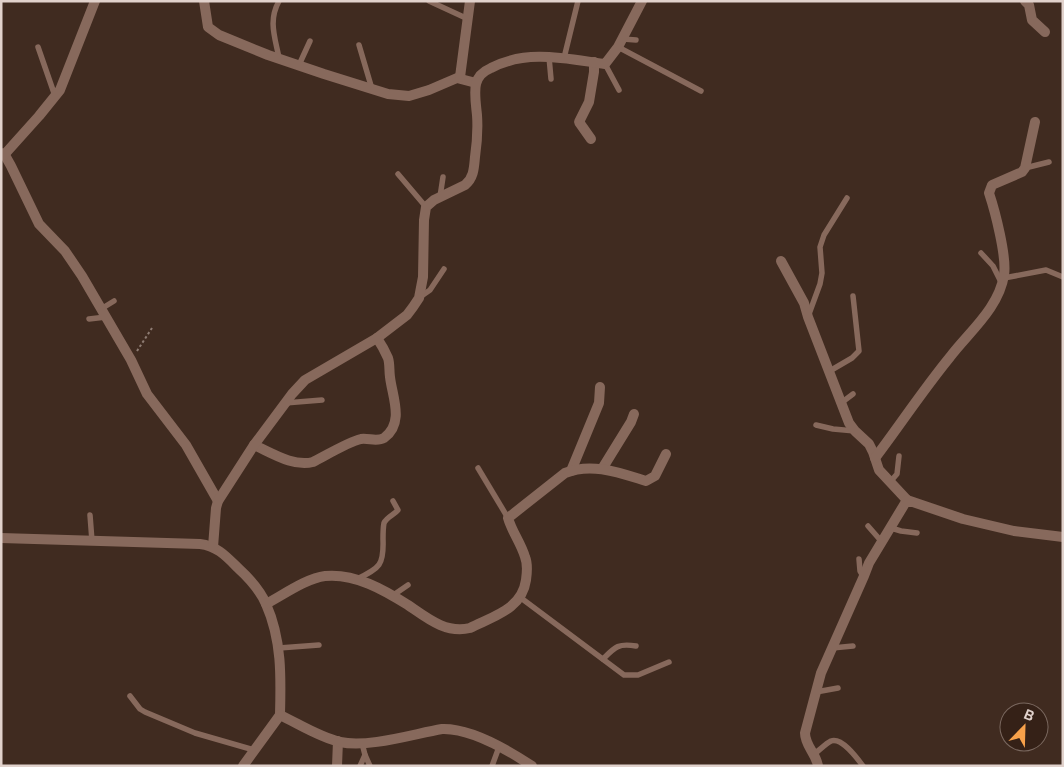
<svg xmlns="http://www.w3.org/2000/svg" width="1064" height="767" font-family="Raleway,sans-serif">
<rect width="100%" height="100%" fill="#402b20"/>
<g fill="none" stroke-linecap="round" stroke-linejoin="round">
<path stroke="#8e7c73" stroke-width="2" stroke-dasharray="2.5 2.5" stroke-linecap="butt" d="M137,351L152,328"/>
<g stroke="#87695c" stroke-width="5.5">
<path d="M429,1L468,19"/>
<path d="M623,39L636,40"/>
<path d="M359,45L372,89"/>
<path d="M38,47L55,96"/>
<path d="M618,47L701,91"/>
<path d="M549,57L551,79"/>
<path d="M279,58C275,37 268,21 279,1"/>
<path d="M564,58L578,1"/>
<path d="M605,64L619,90"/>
<path d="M299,65L310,41"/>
<path d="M1025,168L1049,162"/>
<path d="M398,174L426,207"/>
<path d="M440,197L443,177"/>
<path d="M981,253L993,266L1001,282"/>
<path d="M1004,278L1046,270L1063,277"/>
<path d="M420,297L430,290L444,269"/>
<path d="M101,309L114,301"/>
<path d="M809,314L820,284L822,273L820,247L824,235L847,198"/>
<path d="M89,319L106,317"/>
<path d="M828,372L852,358L859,351L853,296"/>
<path d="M285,403L322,400"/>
<path d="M841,403L853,394"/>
<path d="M816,425L833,429L855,431"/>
<path d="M478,468L508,518"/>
<path d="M890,482L897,474L899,456"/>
<path d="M90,515L92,541"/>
<path d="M868,526L882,542"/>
<path d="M891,528L901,531L917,533"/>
<path d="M859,559L860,571L863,576"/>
<path d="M357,579C380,568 384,565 383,539C383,533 383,528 384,523C387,517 394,515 398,510L393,501"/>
<path d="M392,596L408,585"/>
<path d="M521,598L624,675H638L669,662"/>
<path d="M279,648L319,645"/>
<path d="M832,648L853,646"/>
<path d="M603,659C615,647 618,643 636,646"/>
<path d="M816,692L838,688"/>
<path d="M130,696L140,709L145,712L195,733L254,750"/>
<path d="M362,743L365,755L370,766"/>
<path d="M814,754C819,751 825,744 831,741C842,737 857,758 863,766"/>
<path d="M360,766L365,755"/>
<path d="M492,766L499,747"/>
</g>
<g stroke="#87695c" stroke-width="10">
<path d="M204,1L208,27L219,35L268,55L324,74L388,94L409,96L429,90L457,78L476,83"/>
<path d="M1025,1L1029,5L1032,20L1045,32"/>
<path d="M460,77L470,1"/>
<path d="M591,139L579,122L589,102L594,72V62"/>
<path d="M1,153L6,157L11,166L39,224L65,251L82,276L131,360L147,394L186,445L218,501"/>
<path d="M4,155L39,116L60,90L95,1"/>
<path d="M781,261L804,303L808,317L849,423L855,431L869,444L873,452L879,470L907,500"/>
<path d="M254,445C272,453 293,467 313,462C325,456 348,442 361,439C369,438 377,442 384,438C405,423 392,396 390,377C389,371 390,364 388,358C385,351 381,344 377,338"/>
<path d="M875,458C900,425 923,390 950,357C969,332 999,308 1004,275C1007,257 995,211 989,193L992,185L1022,172L1025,168L1035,122"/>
<path d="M602,469L631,422L634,414"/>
<path d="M571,471L599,403L600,387"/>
<path d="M1,538L200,544C217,546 226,556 238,568C249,578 260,590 266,604C282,640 281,677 280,715"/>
<path d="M213,547L216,508L218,501L254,445L292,394L305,380L377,338L407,315L413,307L419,298L423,277L424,220L426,207L434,200L465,185C474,178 474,167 475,157C477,143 478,129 477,115C476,105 474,93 476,84C478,75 484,71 491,68C527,49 567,59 605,64L618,47L642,1"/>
<path d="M266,604C283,595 307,578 325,576C355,573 384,590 408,605C427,618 446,634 470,628C494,616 522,609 526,580C527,573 528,564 525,557C521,543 512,532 508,518L565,473C592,462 620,473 646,481L655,476L666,454"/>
<path d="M337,766L338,741"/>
</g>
<g stroke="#87695c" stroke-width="10">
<path d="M243,766L280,715C299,724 319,737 340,742C369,748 413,734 442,729C470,728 508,750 532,766"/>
<path d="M818,766C816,753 805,746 805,733L821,673L864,576L869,563L907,500L963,519L1014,531L1063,537"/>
</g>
</g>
<rect width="1064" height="767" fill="none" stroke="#e1d2cc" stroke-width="5"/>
<g transform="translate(1024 727) rotate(23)"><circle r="24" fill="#352117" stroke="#7a685f"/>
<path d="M0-4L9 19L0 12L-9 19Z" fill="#f8a14a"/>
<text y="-8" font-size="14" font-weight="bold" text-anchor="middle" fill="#e1d2cc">B</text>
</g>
</svg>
